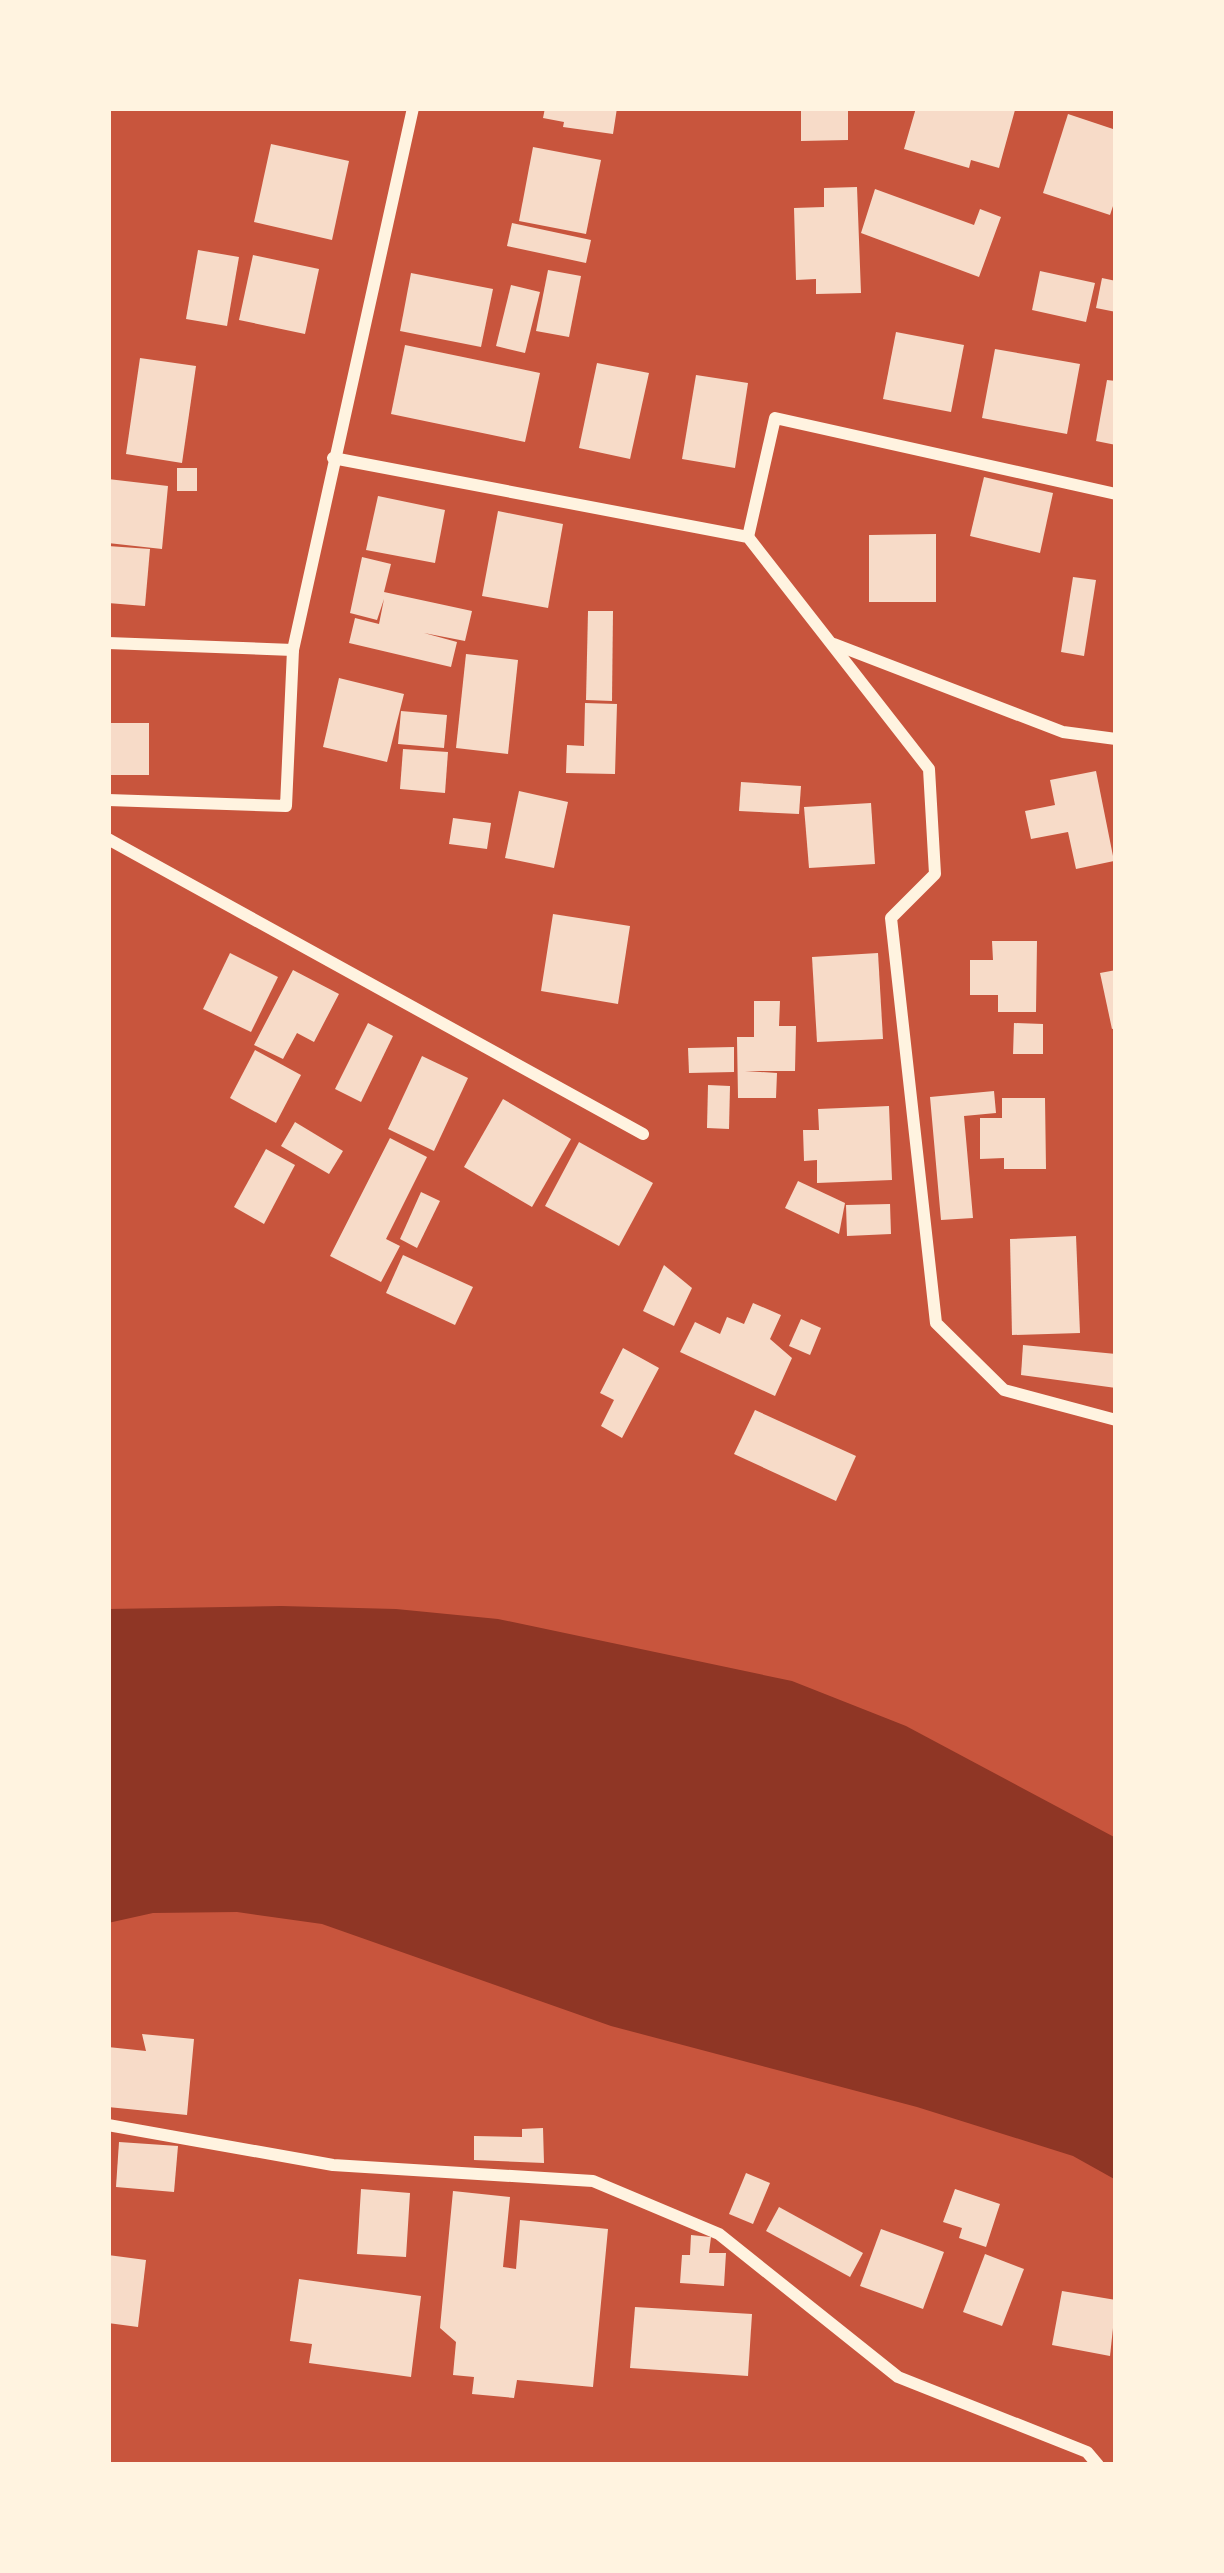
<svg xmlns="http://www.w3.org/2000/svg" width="1224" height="2573" font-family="Mulish,sans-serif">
<rect width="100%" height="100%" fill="#c8553d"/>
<path fill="#8f3625" d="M281,1606L396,1609L498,1619L792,1681L906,1726L1116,1838V2180L1073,2156L917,2107L611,2026L322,1924L237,1912L153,1913L108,1923V1609Z"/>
<g fill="#f7dbc8">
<path d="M545,108H617L613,134L563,127L564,122L543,118Z"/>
<path d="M801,108H848V140L801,141Z"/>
<path d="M916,108L1015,110L999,168L971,160L969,168L904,149Z"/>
<path d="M1068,114L1116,130V197L1110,215L1043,193Z"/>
<path d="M271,144L349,161L332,240L254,222Z"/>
<path d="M533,147L601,160L586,234L519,221Z"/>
<path d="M857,187L861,293L816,294V279L796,280L794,208L824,207V188Z"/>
<path d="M875,189L974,225L980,209L1001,217L979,277L861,233Z"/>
<path d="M512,223L591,240L586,263L507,246Z"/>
<path d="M198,250L239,257L227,326L186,319Z"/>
<path d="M253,255L319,269L305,334L239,320Z"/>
<path d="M548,270L581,276L569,337L536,331Z"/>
<path d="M1040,271L1095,283L1086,322L1032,310Z"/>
<path d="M411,273L493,289L481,347L400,331Z"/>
<path d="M1102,278L1116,281V312L1096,308Z"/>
<path d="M511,285L540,292L525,353L496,346Z"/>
<path d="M896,332L964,345L951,412L883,399Z"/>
<path d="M405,345L540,373L525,442L391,414Z"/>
<path d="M995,349L1080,364L1067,434L982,418Z"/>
<path d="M140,358L196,366L182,463L126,454Z"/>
<path d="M597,363L649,373L630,459L579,448Z"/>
<path d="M696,375L748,383L735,468L682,459Z"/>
<path d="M1107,380L1116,381V445L1096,441Z"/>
<rect x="177" y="468" width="20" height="23"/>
<path d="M984,477L1053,493L1040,553L970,536Z"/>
<path d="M108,479L168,486L162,549L108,543Z"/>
<path d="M378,496L445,510L435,563L366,550Z"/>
<path d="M498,511L563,524L548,608L482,596Z"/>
<path d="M936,534V602H869V535Z"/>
<path d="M108,546L150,549L145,606L108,603Z"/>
<path d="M362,557L391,564L384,592L472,611L465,641L424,633L457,642L451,667L349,643L355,618L379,624L384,599L377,620L350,613Z"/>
<path d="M1073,577L1096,580L1084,656L1061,652Z"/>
<path d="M588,611H613L612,701L586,700Z"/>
<path d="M466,654L518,660L508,754L456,748Z"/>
<path d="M339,678L404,694L387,762L323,747Z"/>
<path d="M585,703L617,704L615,774L566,773L567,745L584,746Z"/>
<path d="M401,711L447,715L444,748L398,744Z"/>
<rect x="108" y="723" width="41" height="52"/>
<path d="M403,749L448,752L445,793L400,789Z"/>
<path d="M1096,771L1114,861L1076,869L1068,832L1031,839L1025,811L1055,805L1050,780Z"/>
<path d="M741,782L801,786L799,814L739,811Z"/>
<path d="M519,791L568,802L554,868L505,858Z"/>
<path d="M871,803L875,864L809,868L804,807Z"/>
<path d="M453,818L491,823L487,849L449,844Z"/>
<path d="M553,914L630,926L618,1004L541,991Z"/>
<path d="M992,941H1037L1036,1012H998V995H970V960H993Z"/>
<path d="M230,953L278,977L251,1032L203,1009Z"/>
<path d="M878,953L883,1039L817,1042L812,957Z"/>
<path d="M293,970L339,994L314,1042L297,1033L283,1059L254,1045Z"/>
<path d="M1116,970V1028L1112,1029L1100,973Z"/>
<path d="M754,1001H780L779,1026H796L795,1071H745L777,1073L776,1098H738L737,1037H754Z"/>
<path d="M368,1023L393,1036L361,1102L335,1089Z"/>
<path d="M1014,1023L1043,1024V1054H1013Z"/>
<path d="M734,1047V1072L689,1073L688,1048Z"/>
<path d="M255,1050L301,1075L276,1123L230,1098Z"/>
<path d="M422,1056L468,1078L434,1151L388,1129Z"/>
<path d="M708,1085L730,1086L729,1129L707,1128Z"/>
<path d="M994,1091L996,1113L964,1116L973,1218L941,1220L930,1097Z"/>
<path d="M1002,1098H1045L1046,1169H1004V1158L980,1159V1118H1002Z"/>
<path d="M503,1099L571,1139L532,1207L464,1167Z"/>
<path d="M889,1106L892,1180L817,1183V1160L804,1161L803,1130H819L818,1109Z"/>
<path d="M295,1122L343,1151L329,1174L281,1146Z"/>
<path d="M390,1138L427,1157L386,1239L400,1246L381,1282L330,1256Z"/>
<path d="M579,1142L653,1183L619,1246L545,1206Z"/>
<path d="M266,1149L295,1165L264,1224L234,1207Z"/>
<path d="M798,1181L845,1203L839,1234L785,1208Z"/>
<path d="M421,1192L440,1201L417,1248L400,1239Z"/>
<path d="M890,1204L891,1234L847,1236L846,1205Z"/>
<path d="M1076,1236L1080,1333L1012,1335L1010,1239Z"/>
<path d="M403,1255L473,1287L455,1325L386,1293Z"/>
<path d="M664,1265L692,1288L674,1326L643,1311Z"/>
<path d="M753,1303L781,1315L770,1339L792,1358L775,1396L680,1352L695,1322L720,1334L727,1317L744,1324Z"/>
<path d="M801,1319L821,1328L810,1355L789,1346Z"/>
<path d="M1023,1345L1116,1354V1388L1021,1375Z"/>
<path d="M623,1348L659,1368L622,1438L601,1426L614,1400L600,1393Z"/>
<path d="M755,1410L856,1456L836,1501L734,1454Z"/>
<path d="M142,2034L194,2039L187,2115L108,2107V2047L146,2051Z"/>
<path d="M543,2128L544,2163L474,2160V2136L522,2137V2129Z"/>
<path d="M119,2142L178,2146L174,2192L116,2187Z"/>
<path d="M746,2173L770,2183L753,2224L729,2214Z"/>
<path d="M361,2189L410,2193L406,2257L357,2254Z"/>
<path d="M955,2189L1000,2204L986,2247L959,2238L962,2228L943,2222Z"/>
<path d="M453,2191L510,2197L503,2267L516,2269L520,2220L608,2229L593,2387L517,2380L514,2398L472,2394L474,2377L453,2375L456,2342L440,2328Z"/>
<path d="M779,2207L863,2253L850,2277L766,2231Z"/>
<path d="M881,2229L944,2252L923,2309L860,2286Z"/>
<path d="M691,2235L711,2237L709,2253H726L724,2286L680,2283L682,2255H690Z"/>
<path d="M985,2254L1024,2269L1002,2326L963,2312Z"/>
<path d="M108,2255L146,2260L138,2327L108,2323Z"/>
<path d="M299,2279L421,2296L411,2377L309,2363L312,2344L290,2341Z"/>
<path d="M1062,2291L1116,2300L1110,2356L1052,2345Z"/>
<path d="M635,2307L752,2314L748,2376L630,2368Z"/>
</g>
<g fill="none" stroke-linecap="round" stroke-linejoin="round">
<g stroke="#fff3e0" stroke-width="12">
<path d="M333,458L748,537L929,769L935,874L891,918L936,1323L1004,1390L1116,1420"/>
<path d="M748,537L775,418L1116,494"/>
<path d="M108,643L293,650"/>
<path d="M834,644L1063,732L1116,739"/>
<path d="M108,800L286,806L293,650L413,108"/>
<path d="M108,839L643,1134"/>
<path d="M108,2125L333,2165L593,2181L719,2234L898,2377L1087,2452L1098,2465"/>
</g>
</g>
<rect width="1224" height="2573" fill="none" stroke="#fff3e0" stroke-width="222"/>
</svg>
